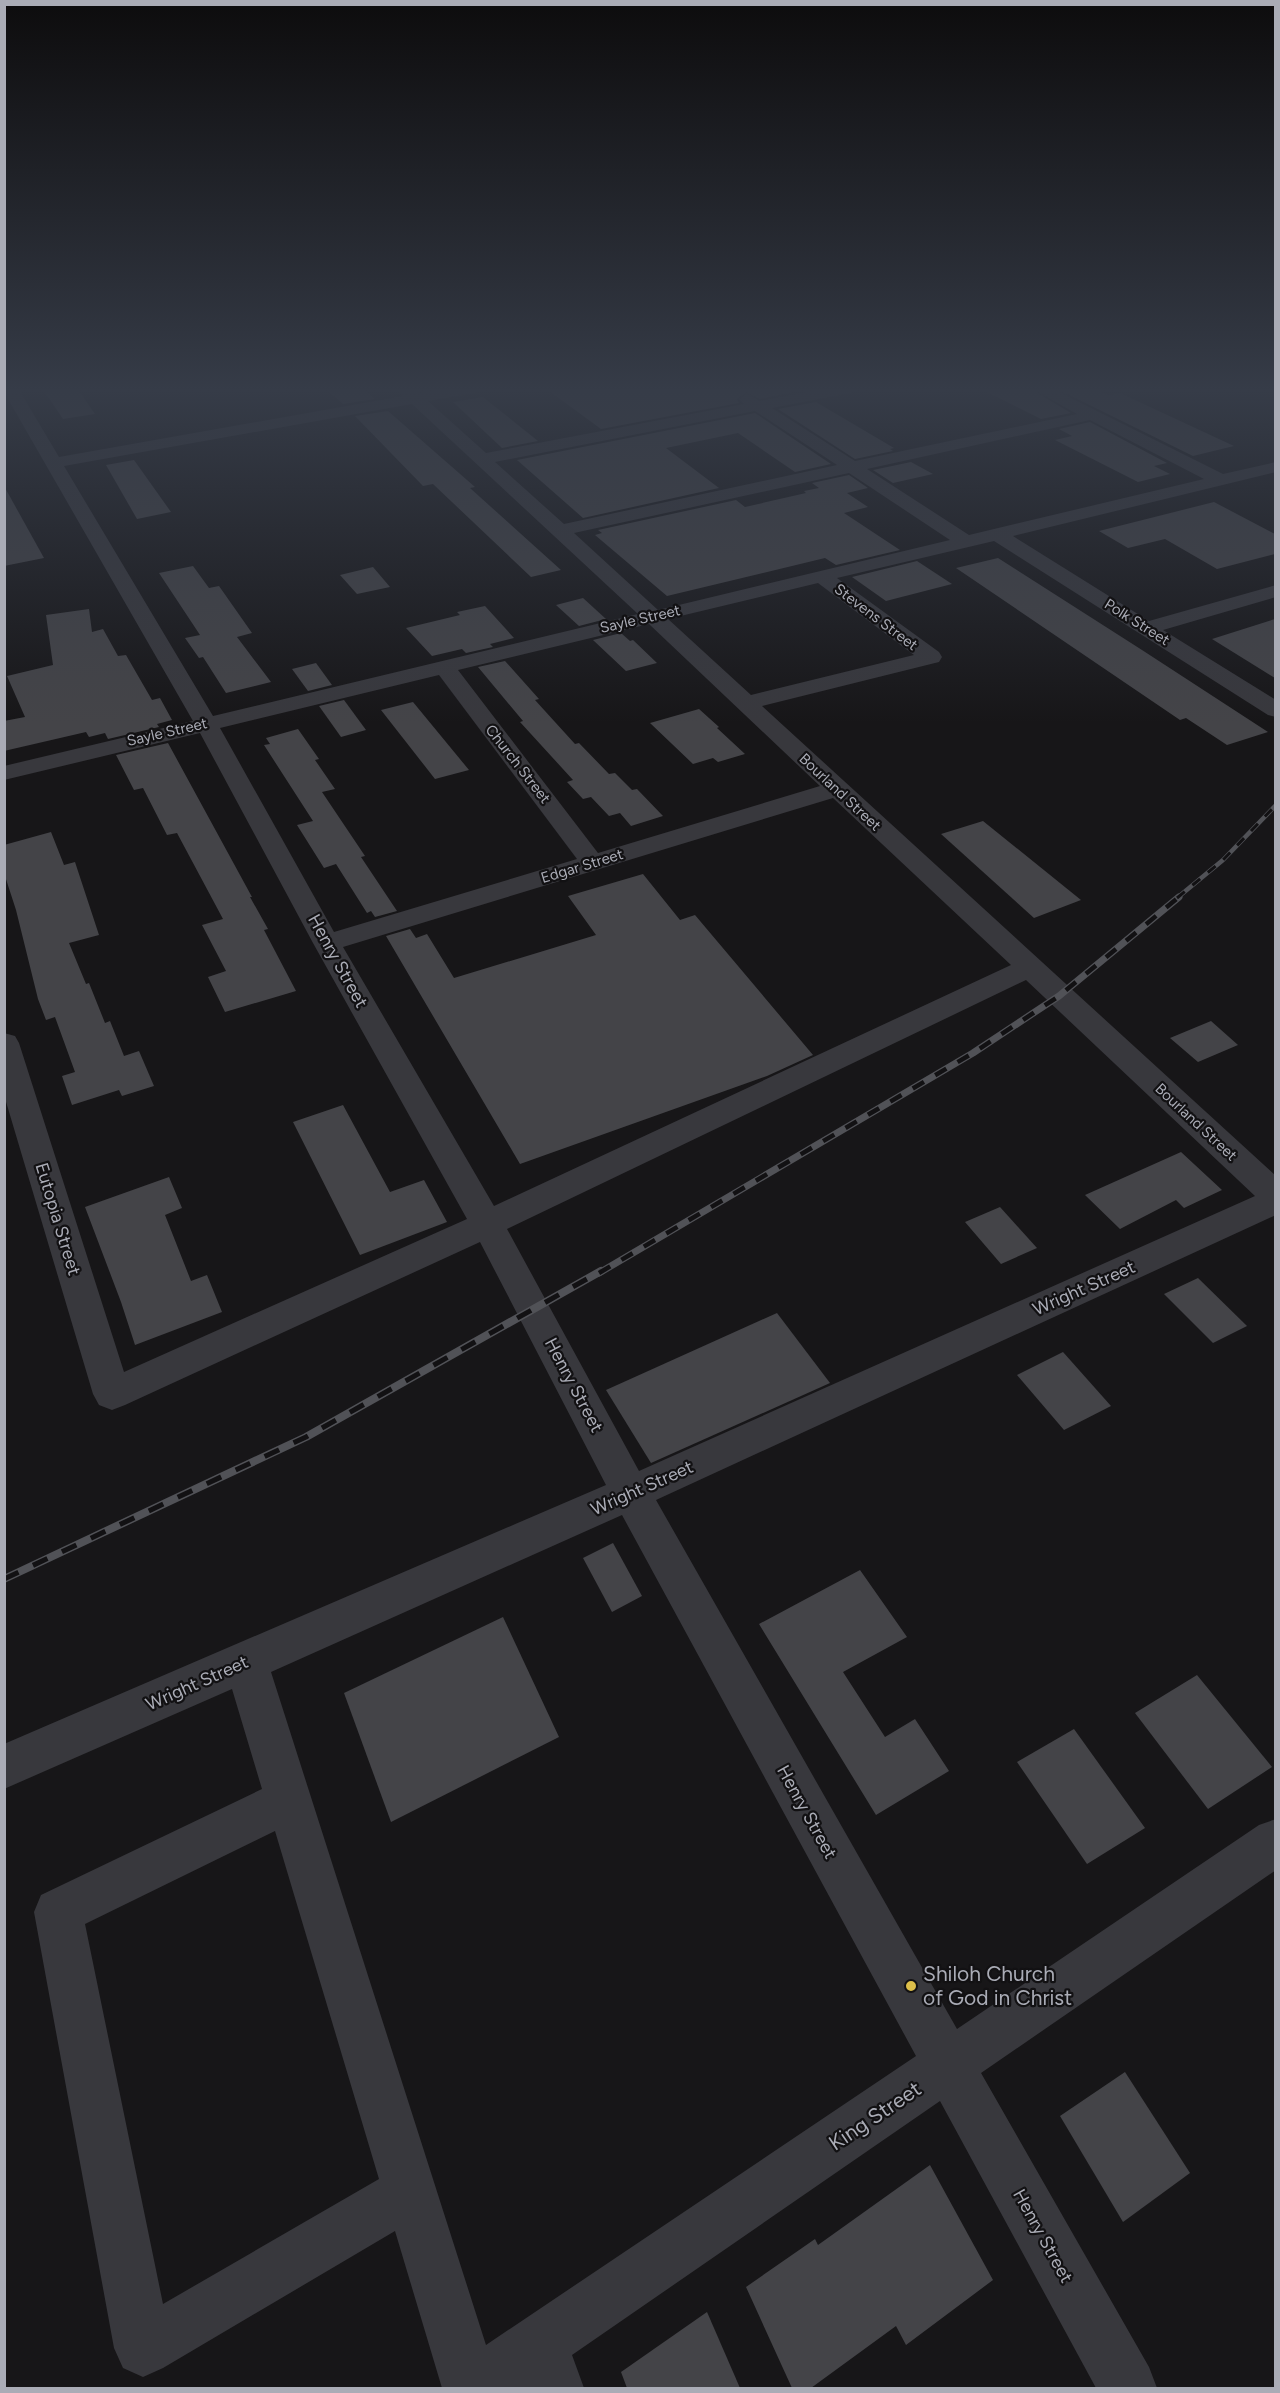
<svg xmlns="http://www.w3.org/2000/svg" width="1280" height="2393" font-family="Figtree,sans-serif">
<rect width="100%" height="100%" fill="#171618"/>
<g fill="#444448">
<path d="M42,388H77L95,414L63,419Z"/>
<path d="M325,388H363L375,399L343,404Z"/>
<path d="M545,388H792L798,391L760,399L746,392L737,399L739,403L601,429Z"/>
<path d="M979,388H1029L1071,413L1041,419Z"/>
<path d="M1055,388H1092L1108,395L1120,393L1234,446L1193,456Z"/>
<path d="M483,397L538,441L502,448L453,402Z"/>
<path d="M816,402L894,448L890,449L893,451L855,459L778,409Z"/>
<path d="M388,411L475,487L470,488L561,570L531,577L433,484L423,486L355,416Z"/>
<path d="M755,413L831,464L795,472L738,433L666,448L719,488L583,518L517,460Z"/>
<path d="M1090,422L1167,463L1154,466L1170,474L1138,482L1055,440L1072,436L1059,429Z"/>
<path d="M134,460L171,512L137,519L106,465Z"/>
<path d="M911,462L933,474L893,483L873,470Z"/>
<path d="M849,475L868,488L847,493L868,507L844,513L900,550L836,565L825,558L667,596L595,535L602,533L598,530L736,500L745,507L806,493L804,491L819,488L812,483Z"/>
<path d="M4,486L44,558L4,566Z"/>
<path d="M1214,502L1275,534V554L1217,569L1165,539L1128,548L1099,531Z"/>
<path d="M998,558L1142,650L1268,732L1227,745L1186,718L1180,720L956,568Z"/>
<path d="M917,561L952,584L886,601L852,577Z"/>
<path d="M193,566L209,588L219,586L252,633L237,637L271,682L226,693L203,657L199,658L185,638L200,635L159,573Z"/>
<path d="M373,567L390,587L357,594L340,575Z"/>
<path d="M583,598L606,619L579,626L556,605Z"/>
<path d="M485,606L514,638L490,644L493,647L466,653L462,649L432,656L406,628L460,615L457,612Z"/>
<path d="M89,609L92,632L103,629L118,656L126,655L152,700L160,698L172,720L157,724L159,727L108,739L105,733L89,737L86,732L4,751V721L25,717L7,676L53,665L46,615Z"/>
<path d="M1275,619V678L1212,639Z"/>
<path d="M621,633L630,641L633,640L657,663L626,671L593,640Z"/>
<path d="M505,661L539,699L535,700L575,744L579,743L609,774L615,773L632,790L637,789L663,816L631,826L620,813L609,816L591,797L583,799L567,782L573,780L520,722L523,721L478,667Z"/>
<path d="M316,663L332,685L308,691L292,669Z"/>
<path d="M344,700L366,730L341,737L319,706Z"/>
<path d="M413,702L469,770L435,779L381,710Z"/>
<path d="M699,709L719,727L717,728L745,754L718,762L713,758L693,764L650,723Z"/>
<path d="M298,729L319,759L315,760L335,789L322,792L365,856L361,857L397,911L375,917L371,911L367,913L336,864L324,868L297,825L313,821L264,745L270,744L266,738Z"/>
<path d="M168,743L252,897H250L268,929L264,930L296,991L225,1012L208,977L226,971L202,925L223,919L177,833L167,835L143,788L134,790L116,755Z"/>
<path d="M983,821L1081,900L1034,918L941,834Z"/>
<path d="M51,832L64,865L75,862L99,935L69,943L86,984L89,983L105,1023L110,1021L124,1056L139,1051L154,1086L122,1096L119,1090L72,1105L62,1076L75,1072L55,1017L46,1020L38,999L16,910L4,873V845Z"/>
<path d="M643,874L680,920L695,915L813,1055L767,1076L520,1164L386,936L410,929L416,938L427,934L454,978L596,935L568,896Z"/>
<path d="M1211,1021L1238,1045L1198,1062L1170,1038Z"/>
<path d="M343,1105L390,1192L424,1180L447,1222L360,1255L293,1122Z"/>
<path d="M1181,1152L1222,1190L1184,1208L1176,1200L1120,1229L1085,1195Z"/>
<path d="M169,1177L182,1208L165,1215L191,1281L207,1275L222,1312L135,1345L121,1302L85,1207Z"/>
<path d="M1000,1207L1037,1248L1001,1264L965,1222Z"/>
<path d="M1198,1278L1247,1326L1213,1343L1164,1294Z"/>
<path d="M777,1313L830,1383L651,1463L606,1390Z"/>
<path d="M1063,1352L1111,1406L1064,1430L1017,1375Z"/>
<path d="M613,1543L642,1596L612,1612L583,1558Z"/>
<path d="M860,1570L907,1637L843,1672L885,1737L915,1719L949,1771L876,1815L759,1624Z"/>
<path d="M503,1617L559,1737L391,1822L344,1693Z"/>
<path d="M1197,1675L1272,1767L1208,1809L1135,1713Z"/>
<path d="M1074,1729L1145,1828L1087,1864L1017,1762Z"/>
<path d="M1125,2072L1190,2173L1123,2222L1060,2116Z"/>
<path d="M930,2165L993,2280L906,2345L896,2326L811,2388H792L746,2287L815,2239L818,2245Z"/>
<path d="M707,2312L740,2388H627L621,2372Z"/>
</g>
<g fill="none" stroke-linecap="round" stroke-linejoin="round">
<path fill="#38383d" fill-rule="evenodd" d="M4,388H18L59,457L403,396L396,388H413L419,393L450,388H483L481,391L475,393L428,401L486,453L744,404L739,399L747,394L760,401L827,388H858L856,391L850,393L772,408L855,461L1077,414L1031,388H1051L1223,474L1276,462V472L1013,536L1149,621L1276,585V597L1163,630L1276,700V717L1268,715L994,541L837,578L939,652L942,657L939,662L762,706L1276,1176V1215L656,1500L957,2029L1259,1825L1276,1819V1870L981,2073L1149,2367L1157,2388H1096L940,2101L572,2355L584,2388H442L395,2231L163,2368L143,2377L123,2368L114,2348L34,1912L41,1895L262,1789L232,1689L4,1789V1744L606,1485L480,1242L125,1405L112,1410L99,1405L93,1394L4,1095V1033L15,1036L19,1043L124,1372L467,1219L313,943L200,733L4,780V766L193,721L4,392ZM412,404L638,614L213,716L64,466ZM755,411L837,465L564,524L495,462ZM1090,420L1204,479L969,535L867,469ZM849,473L950,540L658,610L574,533ZM818,583L914,655L751,695L668,619ZM649,624L820,786L598,853L458,670ZM439,675L577,859L334,932L220,728ZM833,798L1011,965L494,1206L343,947ZM1026,980L1255,1196L639,1471L507,1229ZM622,1515L916,2056L486,2345L271,1672ZM275,1831L379,2179L163,2304L85,1924Z"/>
<defs>
<path id="rail-far2" d="M1177,898L1223,860L1276,805"/>
<path id="rail-far1" d="M599,1273L973,1053L1059,996L1179,897"/>
<path id="rail" d="M4,1579L306,1437L601,1271"/>
</defs>
<use href="#rail-far2" stroke="#515257" stroke-width="4.5"/>
<use href="#rail-far1" stroke="#515257" stroke-width="7"/>
<use href="#rail" stroke="#515257" stroke-width="8"/>
<use href="#rail-far2" stroke="#121113" stroke-width="3" stroke-dasharray="10" stroke-linecap="butt"/>
<use href="#rail-far1" stroke="#121113" stroke-width="4.5" stroke-dasharray="13" stroke-linecap="butt"/>
<use href="#rail" stroke="#121113" stroke-width="5" stroke-dasharray="16" stroke-linecap="butt"/>
</g>
<linearGradient id="sky" x2="0" y2="1"><stop stop-color="#0d0c0d"/><stop offset="0.54" stop-color="#363c48"/><stop offset="1" stop-color="#363c48" stop-opacity="0"/></linearGradient>
<rect width="1280" height="723" fill="url(#sky)"/>
<circle fill="#ddbf4a" stroke="#121113" stroke-width="2" cx="911" cy="1986" r="6"/>
<g text-anchor="middle" stroke-width="4.5" stroke-linejoin="round" paint-order="stroke">
<g font-size="15" fill="#aaacb6" stroke="#121113">
<text transform="translate(876 617) rotate(37)" y="5">Stevens Street</text>
<text transform="translate(640 619) rotate(-13)" y="5">Sayle Street</text>
<text transform="translate(1137 622) rotate(32)" y="5">Polk Street</text>
<text transform="translate(167 732) rotate(-13)" y="5">Sayle Street</text>
<text transform="translate(518 764) rotate(52)" y="5">Church Street</text>
<text transform="translate(840 792) rotate(43)" y="5">Bourland Street</text>
<text transform="translate(582 866) rotate(-17)" y="5">Edgar Street</text>
<text transform="translate(1196 1122) rotate(43)" y="5">Bourland Street</text>
</g>
<g font-size="18" fill="#aaacb6" stroke="#121113">
<text transform="translate(338 961) rotate(61)" y="6">Henry Street</text>
<text transform="translate(58 1219) rotate(73)" y="6">Eutopia Street</text>
<text transform="translate(1084 1288) rotate(-24)" y="6">Wright Street</text>
<text transform="translate(574 1385) rotate(62)" y="6">Henry Street</text>
<text transform="translate(642 1488) rotate(-24)" y="6">Wright Street</text>
<text transform="translate(197 1683) rotate(-24)" y="6">Wright Street</text>
<text transform="translate(807 1812) rotate(61)" y="6">Henry Street</text>
<text transform="translate(1043 2236) rotate(61)" y="6">Henry Street</text>
</g>
<g font-size="21" fill="#aaacb6" stroke="#121113" text-anchor="start">
<text x="923" y="1981">Shiloh Church<tspan x="923" dy="24">of God in Christ</tspan></text>
</g>
<g font-size="21" fill="#aaacb6" stroke="#121113">
<text transform="translate(875 2116) rotate(-34)" y="7">King Street</text>
</g>
</g>
<rect width="1280" height="2393" fill="none" stroke="#aaacb6" stroke-width="12"/>
</svg>
